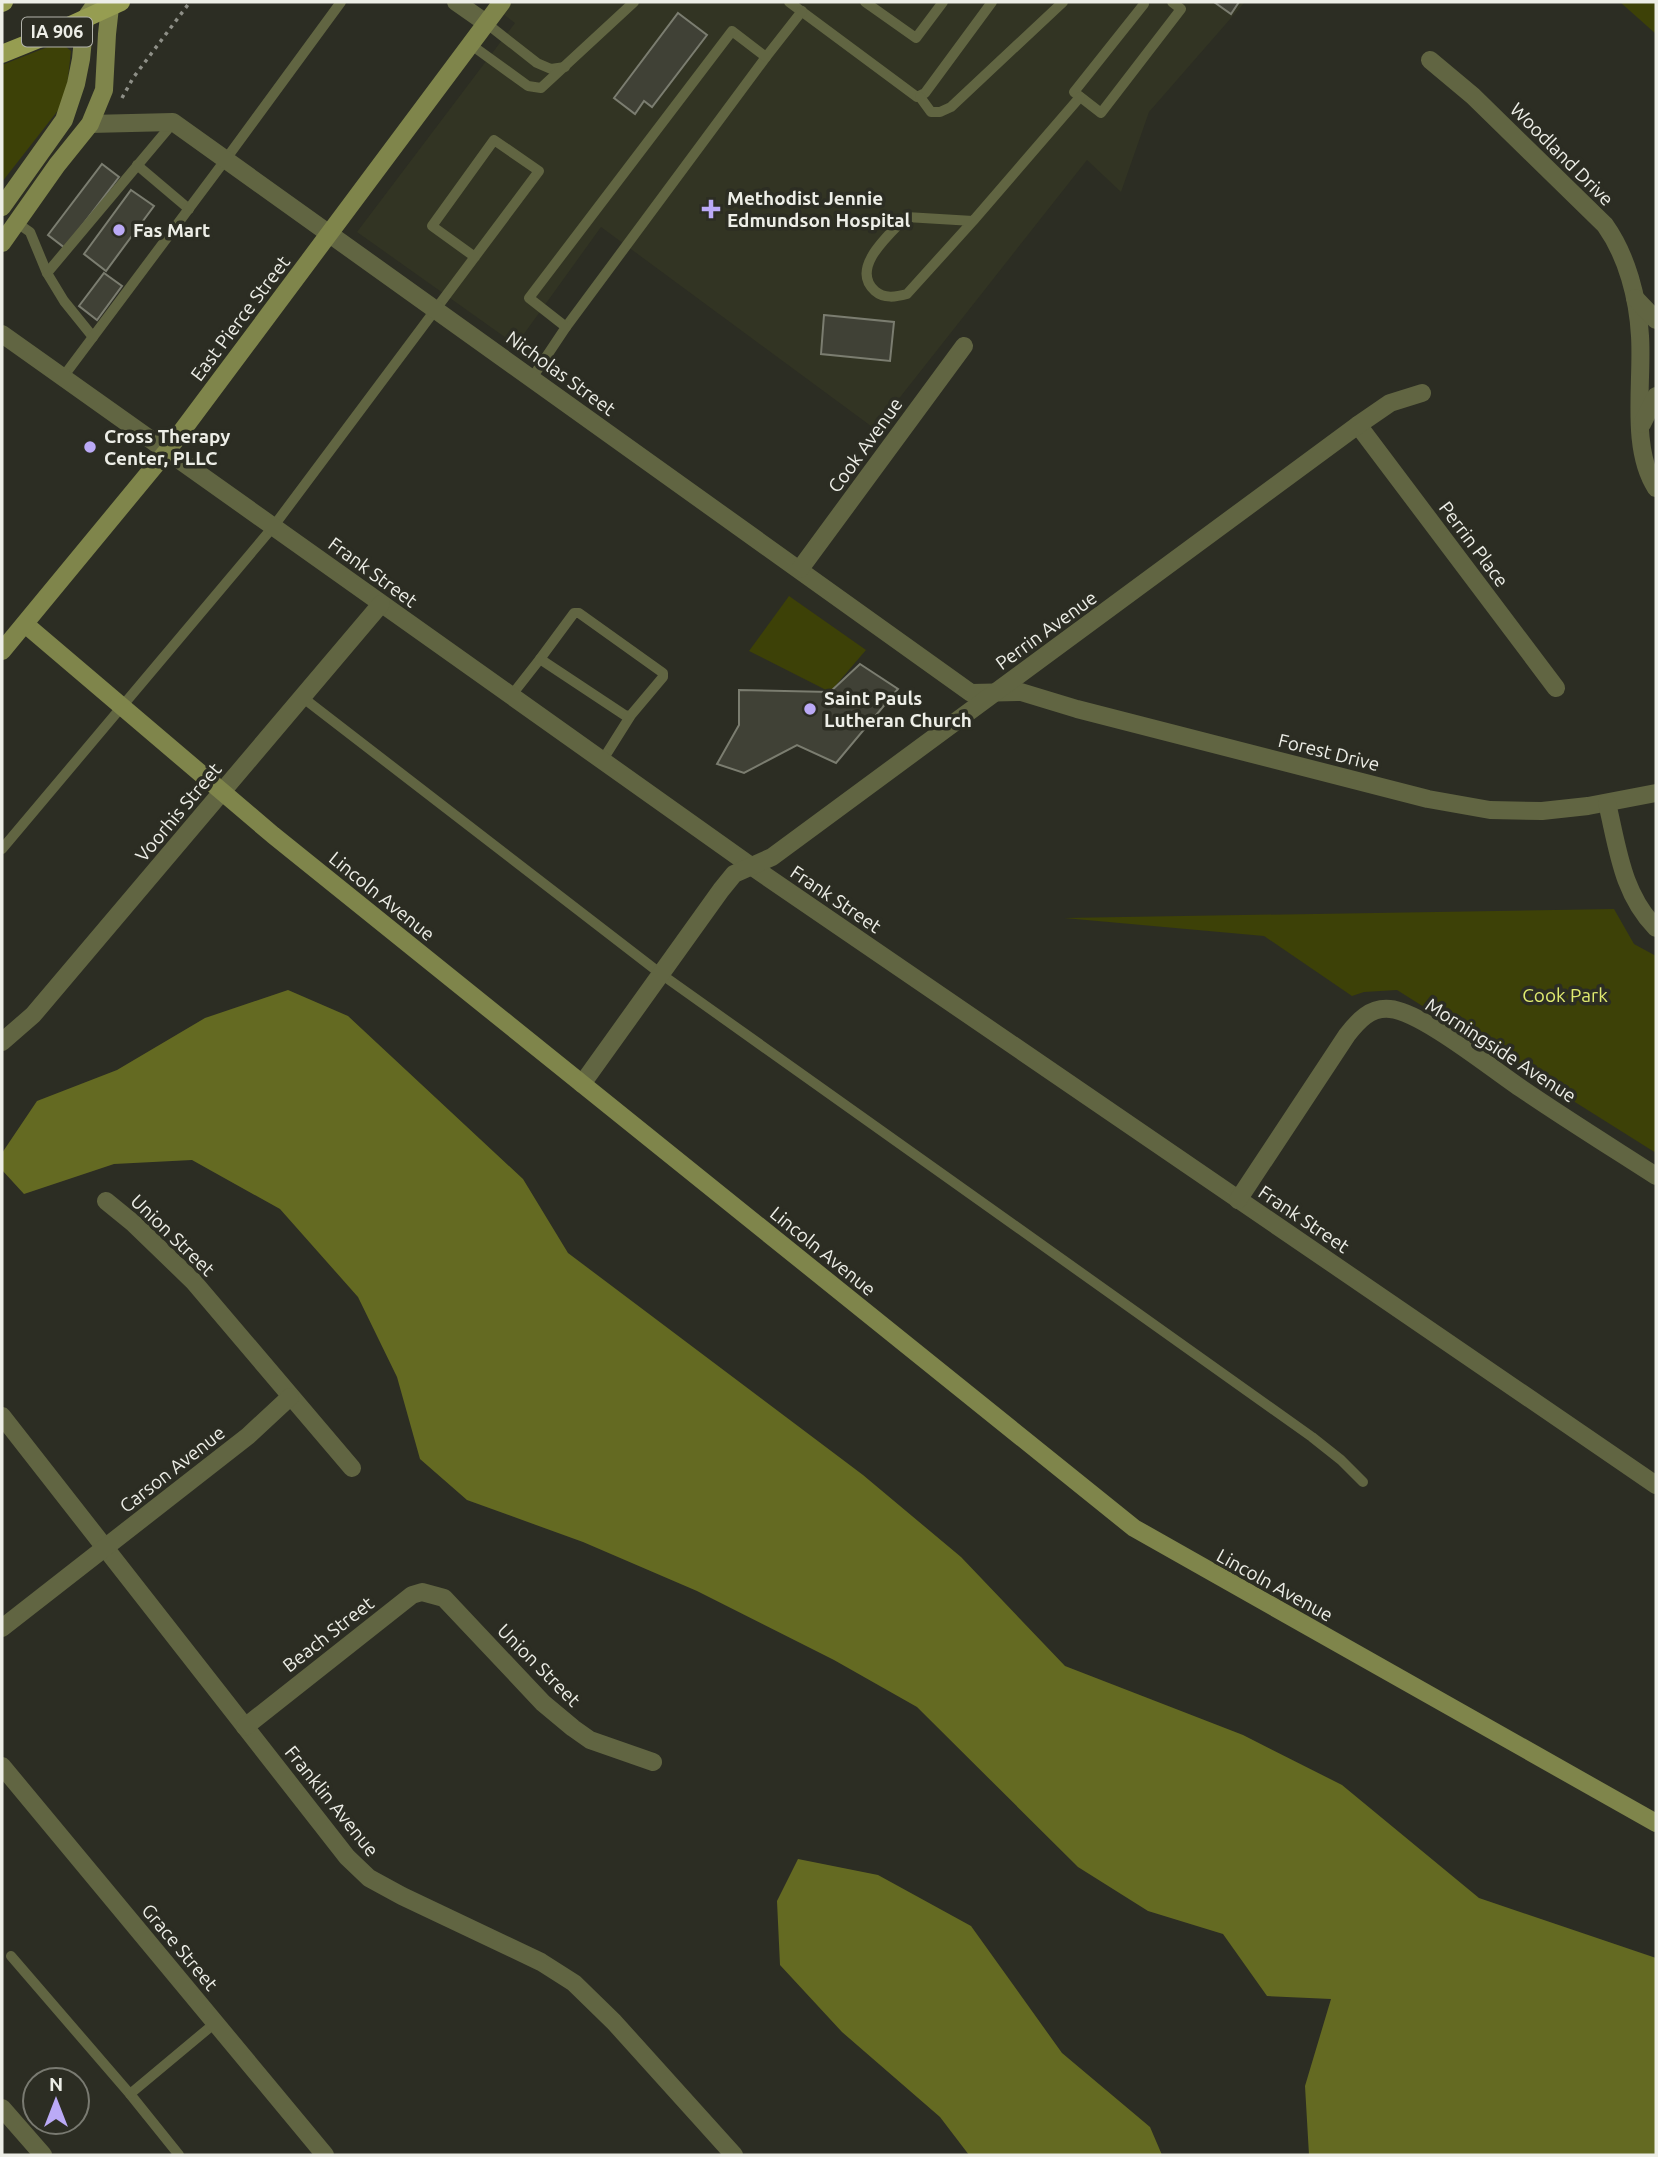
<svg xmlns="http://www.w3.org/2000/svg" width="1658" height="2157" font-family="Ubuntu,sans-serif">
<rect width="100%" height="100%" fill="#2c2d23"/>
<path fill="#323423" d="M487,2H1245L1149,112L1121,192L1087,160L875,429L601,227L516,345L357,232L515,23Z"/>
<g fill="#3d4107">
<path d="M1620,2H1656V34Z"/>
<path d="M60,42L71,51L67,87L59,109L2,182V65Z"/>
<path d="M789,596L866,650L830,692L749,651Z"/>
<path d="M1614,909L1634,944L1656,956V1153L1397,990L1364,992L1352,996L1264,936L1064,918Z"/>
</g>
<g fill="#646a22">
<path d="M288,990L348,1016L523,1179L568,1253L863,1475L961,1557L1065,1666L1243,1735L1342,1785L1479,1898L1656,1958V2155H1309L1305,2086L1331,1999L1267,1996L1223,1934L1148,1911L1078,1867L917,1707L834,1660L697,1591L583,1542L467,1500L420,1459L397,1377L358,1297L280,1209L192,1160L114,1164L24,1194L2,1170V1153L37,1101L117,1070L205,1018Z"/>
<path d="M798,1859L878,1875L971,1926L1062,2053L1150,2127L1162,2155H969L940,2117L842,2032L780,1965L777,1901Z"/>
</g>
<g fill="#404136" stroke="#7b7d70" stroke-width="2">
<path d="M1214,2H1239L1231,14Z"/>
<path d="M678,13L707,35L652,107L644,101L635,114L614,98Z"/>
<path d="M102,164L119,177L65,248L48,235Z"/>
<path d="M131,190L154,206L106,271L84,254Z"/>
<path d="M104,273L122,286L97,320L79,306Z"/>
<path d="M824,315L894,322L890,361L821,354Z"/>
<path d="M860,664L898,689L836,763L797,745L744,773L717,764L739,725V690L830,692Z"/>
</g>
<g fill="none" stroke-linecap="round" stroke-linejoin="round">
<path stroke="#8e8f87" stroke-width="3.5" stroke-dasharray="3.5 5" stroke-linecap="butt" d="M122,98L133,78L190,2"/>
<g stroke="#616542" stroke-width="10">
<path d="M789,2L917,97L925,93L992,2"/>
<path d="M865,2L916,38L943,2"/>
<path d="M1144,4L1074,92L1101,113L1181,9L1172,2"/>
<path d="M486,23L537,63L551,69L565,67"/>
<path d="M470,44L528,86L541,88L634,2"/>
<path d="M920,97L931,112H940L951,107L1063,2"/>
<path d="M137,165L189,209"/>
<path d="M973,221L907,294C896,297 884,299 875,291C849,268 890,234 906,217L973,221L1080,97"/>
<path d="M17,223L30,232L47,273L64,301L93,337"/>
<path d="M47,273L173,123"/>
<path d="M566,327L766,57"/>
<path d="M63,377L226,159L341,2"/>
<path d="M532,378L566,327L529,298L732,31L766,57L802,11"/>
<path d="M511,696L540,659"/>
<path d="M302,697L661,974L1312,1437L1341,1460L1363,1482"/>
<path d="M602,761L631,715L663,677V673L579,613H574L540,659L626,716L631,715"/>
<path d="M2,849L273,527L539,171L494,140L432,226L475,257"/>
<path d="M11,1956L130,2094L179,2155"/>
<path d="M130,2094L215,2023"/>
</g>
<g stroke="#616542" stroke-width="18">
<path d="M456,2L486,23"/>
<path d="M1430,60L1473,96L1605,225C1627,256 1638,298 1640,336C1643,383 1630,448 1656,488"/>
<path d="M90,124L173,122L971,693L1021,692L1077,709L1428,799L1490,810L1542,811L1588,806L1656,793"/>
<path d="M1635,298L1656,320"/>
<path d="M2,334L751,866L1656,1485"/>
<path d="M1642,424L1656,396"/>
<path d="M1358,425L1556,688"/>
<path d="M800,569L964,346"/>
<path d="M1607,803C1618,849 1622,893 1656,928"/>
<path d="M2,1042L33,1015L381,604"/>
<path d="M582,1084L721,890L734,874L772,857L1358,425L1390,403L1422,393"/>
<path d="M1238,1200L1347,1035C1358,1021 1370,1007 1390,1009C1422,1012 1492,1069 1522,1089C1566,1119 1611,1147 1656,1176"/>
<path d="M106,1201L133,1223L193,1281L352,1468"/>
<path d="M2,1416L347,1857L369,1878L402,1896L541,1962L574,1983L614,2022L734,2155"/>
<path d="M2,1628L248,1436L290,1397"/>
<path d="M245,1727L412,1595L422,1592L444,1598L543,1703L573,1728L590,1740L653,1762"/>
<path d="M2,1766L325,2155"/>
<path d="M2,2108L43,2155"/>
</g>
<g stroke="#7f854b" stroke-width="18">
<path d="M2,207L64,120L76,84L81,59L85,19L97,2"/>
<path d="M2,243L57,165L90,124L104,90L107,34L110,7"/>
<path d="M25,624L273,835L1134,1528L1656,1823"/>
<path d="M2,651L167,451L502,2"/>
</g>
<g stroke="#969d51" stroke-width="18">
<path d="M2,3L4,2"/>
<path d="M2,54L49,35L121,2"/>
</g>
</g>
<g fill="#bbaaf6" stroke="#2c2d23" stroke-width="2.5">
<path d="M707.5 198.5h7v7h7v7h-7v7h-7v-7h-7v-7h7z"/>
<circle cx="119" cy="230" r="7"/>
<circle cx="90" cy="447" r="7"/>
<circle cx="810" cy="709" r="7"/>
</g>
<g text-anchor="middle" stroke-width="7" stroke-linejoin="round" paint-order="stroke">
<rect fill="#2c2d23" stroke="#b3b4ac" stroke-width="2" x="22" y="17.5" width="70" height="29" rx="5"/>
<g font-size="18" font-weight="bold" fill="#edeee7">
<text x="57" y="38">IA 906</text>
</g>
<g font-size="19" fill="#edeee7" stroke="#2c2d23">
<text transform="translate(1562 154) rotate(45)" y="7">Woodland Drive</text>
<text transform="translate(240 318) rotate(-53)" y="7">East Pierce Street</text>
<text transform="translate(561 373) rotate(36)" y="7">Nicholas Street</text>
<text transform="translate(865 445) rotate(-54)" y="7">Cook Avenue</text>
<text transform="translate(1474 544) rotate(53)" y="7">Perrin Place</text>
<text transform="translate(373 572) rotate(36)" y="7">Frank Street</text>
<text transform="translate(1046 630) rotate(-36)" y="7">Perrin Avenue</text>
<text transform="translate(1329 752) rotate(14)" y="7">Forest Drive</text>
<text transform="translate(178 812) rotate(-50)" y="7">Voorhis Street</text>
<text transform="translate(382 896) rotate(39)" y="7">Lincoln Avenue</text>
<text transform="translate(836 899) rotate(34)" y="7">Frank Street</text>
<text transform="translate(1501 1050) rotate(33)" y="7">Morningside Avenue</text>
<text transform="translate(1304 1219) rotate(34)" y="7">Frank Street</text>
<text transform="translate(173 1235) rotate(44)" y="7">Union Street</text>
<text transform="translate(823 1251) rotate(39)" y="7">Lincoln Avenue</text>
<text transform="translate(172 1469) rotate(-38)" y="7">Carson Avenue</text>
<text transform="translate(1275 1585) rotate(29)" y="7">Lincoln Avenue</text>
<text transform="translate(328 1634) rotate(-38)" y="7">Beach Street</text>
<text transform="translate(539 1665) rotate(45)" y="7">Union Street</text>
<text transform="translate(332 1801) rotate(51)" y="7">Franklin Avenue</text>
<text transform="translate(180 1947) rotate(50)" y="7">Grace Street</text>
</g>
<g font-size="19" font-weight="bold" fill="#edeee7" stroke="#2c2d23" text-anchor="start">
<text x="727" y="205">Methodist Jennie<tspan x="727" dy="22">Edmundson Hospital</tspan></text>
<text x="133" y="237">Fas Mart</text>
<text x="104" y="443">Cross Therapy<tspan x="104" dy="22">Center, PLLC</tspan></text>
<text x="824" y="705">Saint Pauls<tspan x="824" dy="22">Lutheran Church</tspan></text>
</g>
<g font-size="19" fill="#e0eb70" stroke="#2c2d23">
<text x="1565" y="1002">Cook Park</text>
</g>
</g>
<rect width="1658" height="2157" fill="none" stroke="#edeee7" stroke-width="7"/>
<g transform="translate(56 2101)"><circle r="33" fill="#2c2d23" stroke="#797a71" stroke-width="2"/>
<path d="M0-5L12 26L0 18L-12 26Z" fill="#bbaaf6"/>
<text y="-10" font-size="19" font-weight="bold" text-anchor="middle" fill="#edeee7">N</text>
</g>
</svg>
